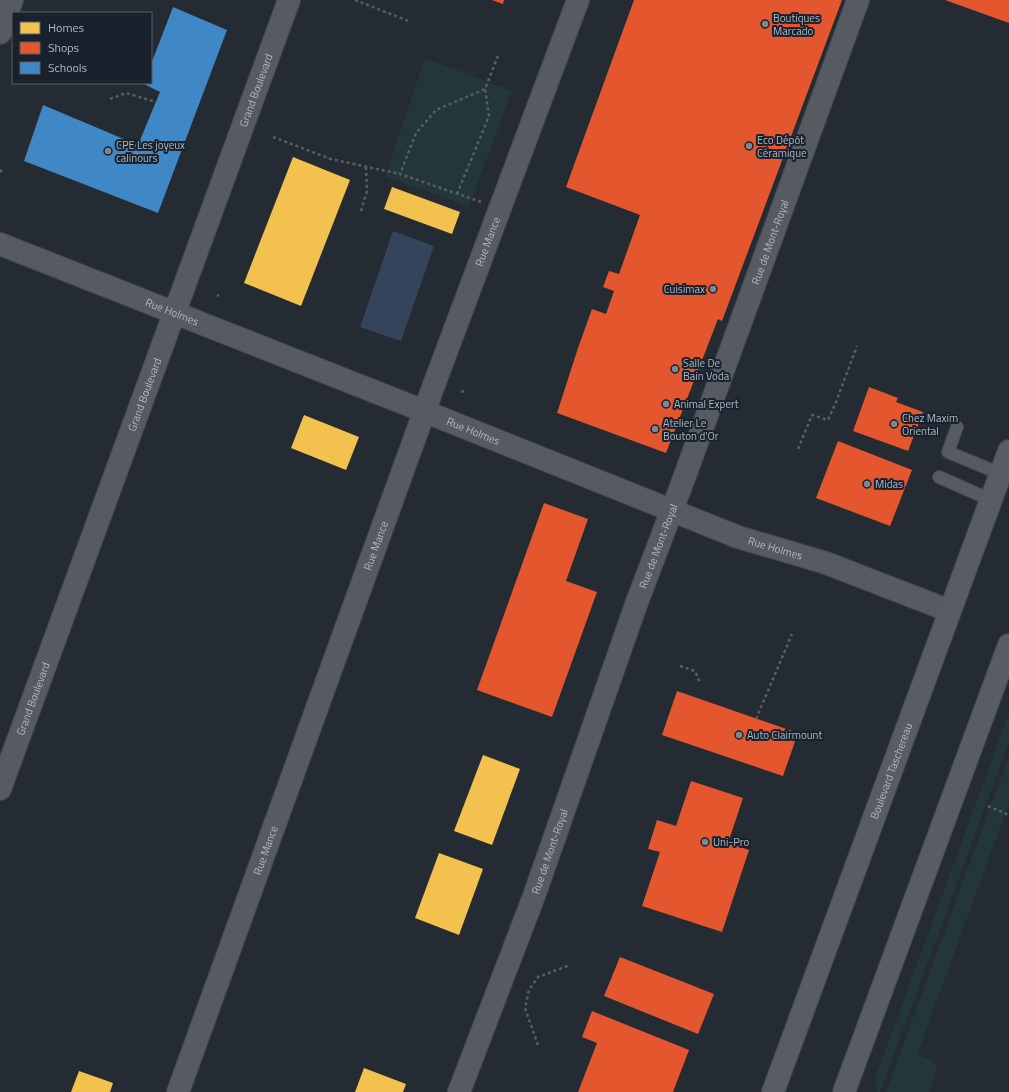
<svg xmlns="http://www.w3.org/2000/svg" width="1009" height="1092" font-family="'Titillium Web',sans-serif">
<rect width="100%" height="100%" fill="#252b32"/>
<g fill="#233638">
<path d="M425,58L512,91L469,206L385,177Z"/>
<path d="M1009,713V742L880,1092H877L875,1086L876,1076Z"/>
<path d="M1009,756V803L917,1055C925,1058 935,1059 937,1069L929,1091L928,1092H886Z"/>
</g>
<path fill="#33445b" d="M393,231L434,246L401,341L360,327Z"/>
<g fill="#f2c14e">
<path d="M293,157L350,180L301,306L244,283Z"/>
<path d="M392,187L460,212L452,234L384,209Z"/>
<path d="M304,415L359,437L346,470L291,448Z"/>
<path d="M483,755L520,769L492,845L454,831Z"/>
<path d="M439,853L483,869L459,935L415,918Z"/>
<path d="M364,1068L406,1084L403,1092H355Z"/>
<path d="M79,1071L113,1083L110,1092H71Z"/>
</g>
<g fill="#e4572e">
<path d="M492,0H504L503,4Z"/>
<path d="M634,0H842L722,321L718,319L666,453L557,413L578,348L592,309L606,314L614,291L603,287L609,271L619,274L640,215L566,187Z"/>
<path d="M945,0H1009V23Z"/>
<path d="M869,387L898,398L896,402L923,412L908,451L853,431Z"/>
<path d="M838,441L912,470L890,526L816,498Z"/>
<path d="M544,503L588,519L566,581L597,592L552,717L477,690Z"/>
<path d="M677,691L798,733L783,776L662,735Z"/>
<path d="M691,781L743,798L728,843L749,850L722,932L642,906L660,852L648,849L657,820L676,826Z"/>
<path d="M620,957L714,994L698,1034L604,996Z"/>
<path d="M592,1011L689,1050L673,1092H578L597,1043L582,1037Z"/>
</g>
<path fill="#3f88c5" d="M173,7L227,30L158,213L24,161L43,105L138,145L160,92L142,83H151V64Z"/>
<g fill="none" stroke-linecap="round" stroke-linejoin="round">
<defs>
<g id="service">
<path d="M957,427L948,452L1001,474"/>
<path d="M939,477L991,500"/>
</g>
<g id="minor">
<path d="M0,33L12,0"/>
<path id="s1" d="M0,244L406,404L738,537L826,563L950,611"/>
<path id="s2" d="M0,789L289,0"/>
<path id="s3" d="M178,1092L435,382L578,0"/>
<path id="s4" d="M459,1092L534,896L637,602L683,481L858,0"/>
</g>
<g id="primary">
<path id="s5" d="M773,1092L1009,451"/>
<path d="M844,1092L1009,645"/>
</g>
</defs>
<use href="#service" stroke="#43474d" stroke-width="14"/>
<use href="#minor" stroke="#43474d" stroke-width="24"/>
<use href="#primary" stroke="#42474f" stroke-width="24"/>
<g stroke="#585e64" stroke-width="2.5" stroke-dasharray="3 3" stroke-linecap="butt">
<path d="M355,0L411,22"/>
<path d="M110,99L126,93L156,102"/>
<path d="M273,137L331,159L400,174"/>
<path d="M0,172L2,170"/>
<path d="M457,194L489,116L485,89"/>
<path d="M481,202L400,174L416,133L436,110L485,89L499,53"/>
<path d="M361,211L367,191L366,167"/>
<path d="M217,296L219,295"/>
<path d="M461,392L464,391"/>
<path d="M798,449L812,415L828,420L836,402L857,346"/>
<path d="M680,666L695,671L700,683"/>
<path d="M756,719L792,634"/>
<path d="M988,806L1009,815"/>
<path d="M538,1045L525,1008L529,990L538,977L570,965"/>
</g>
<use href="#service" stroke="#565a61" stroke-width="12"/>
<use href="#minor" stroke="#565a61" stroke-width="22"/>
<use href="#primary" stroke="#585c63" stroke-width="22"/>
</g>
<g fill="#7e8692" stroke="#19222c" stroke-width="1.5">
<circle cx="765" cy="24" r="4"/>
<circle cx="749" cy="146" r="4"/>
<circle cx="108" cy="151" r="4"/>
<circle cx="713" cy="289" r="4"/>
<circle cx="675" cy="369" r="4"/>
<circle cx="666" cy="404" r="4"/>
<circle cx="894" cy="424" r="4"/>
<circle cx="655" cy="429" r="4"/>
<circle cx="867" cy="484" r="4"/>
<circle cx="739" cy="735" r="4"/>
<circle cx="705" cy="842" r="4"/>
</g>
<g text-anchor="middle" stroke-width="4" stroke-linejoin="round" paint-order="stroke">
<g font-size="11" fill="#aeb7c5" stroke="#19222c" text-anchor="start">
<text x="773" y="22">Boutiques<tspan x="773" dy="13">Marcado</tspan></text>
<text x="757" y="144">Eco Dépôt<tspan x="757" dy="13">Céramique</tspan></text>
<text x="116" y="149">CPE Les joyeux<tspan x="116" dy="13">calinours</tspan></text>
<text x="705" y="293" text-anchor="end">Cuisimax</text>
<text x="683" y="367">Salle De<tspan x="683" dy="13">Bain Voda</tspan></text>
<text x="674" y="408">Animal Expert</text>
<text x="902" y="422">Chez Maxim<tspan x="902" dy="13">Oriental</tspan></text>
<text x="663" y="427">Atelier Le<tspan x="663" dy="13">Bouton d'Or</tspan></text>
<text x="875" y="488">Midas</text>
<text x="747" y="739">Auto Clairmount</text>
<text x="713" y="846">Uni-Pro</text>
</g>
<g font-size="11" fill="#aeb7c5" stroke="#19222c">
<text dy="4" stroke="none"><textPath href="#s2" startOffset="744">Grand Boulevard</textPath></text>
<text dy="4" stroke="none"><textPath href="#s3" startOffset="905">Rue Mance</textPath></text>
<text dy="4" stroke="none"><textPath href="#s4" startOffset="905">Rue de Mont-Royal</textPath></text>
<text dy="4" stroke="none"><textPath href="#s1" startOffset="185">Rue Holmes</textPath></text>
<text dy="4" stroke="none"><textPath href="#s2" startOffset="420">Grand Boulevard</textPath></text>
<text dy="4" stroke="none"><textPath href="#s1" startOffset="509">Rue Holmes</textPath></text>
<text dy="4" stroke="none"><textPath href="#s3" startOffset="581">Rue Mance</textPath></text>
<text dy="4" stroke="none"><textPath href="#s4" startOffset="581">Rue de Mont-Royal</textPath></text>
<text dy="4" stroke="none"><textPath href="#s1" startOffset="833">Rue Holmes</textPath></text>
<text dy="4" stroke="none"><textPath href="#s2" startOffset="96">Grand Boulevard</textPath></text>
<text dy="4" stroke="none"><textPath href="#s5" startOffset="342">Boulevard Taschereau</textPath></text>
<text dy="4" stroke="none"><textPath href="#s3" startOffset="257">Rue Mance</textPath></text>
<text dy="4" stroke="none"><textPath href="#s4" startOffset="257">Rue de Mont-Royal</textPath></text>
</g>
</g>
<rect x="12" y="12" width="140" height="72" fill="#19222c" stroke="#555e69"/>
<rect x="20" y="22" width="20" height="12" fill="#f2c14e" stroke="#555e69"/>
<text x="48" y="32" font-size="12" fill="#aeb7c5">Homes</text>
<rect x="20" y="42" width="20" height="12" fill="#e4572e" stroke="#555e69"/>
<text x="48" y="52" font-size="12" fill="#aeb7c5">Shops</text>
<rect x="20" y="62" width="20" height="12" fill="#3f88c5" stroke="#555e69"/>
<text x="48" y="72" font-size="12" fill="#aeb7c5">Schools</text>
</svg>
